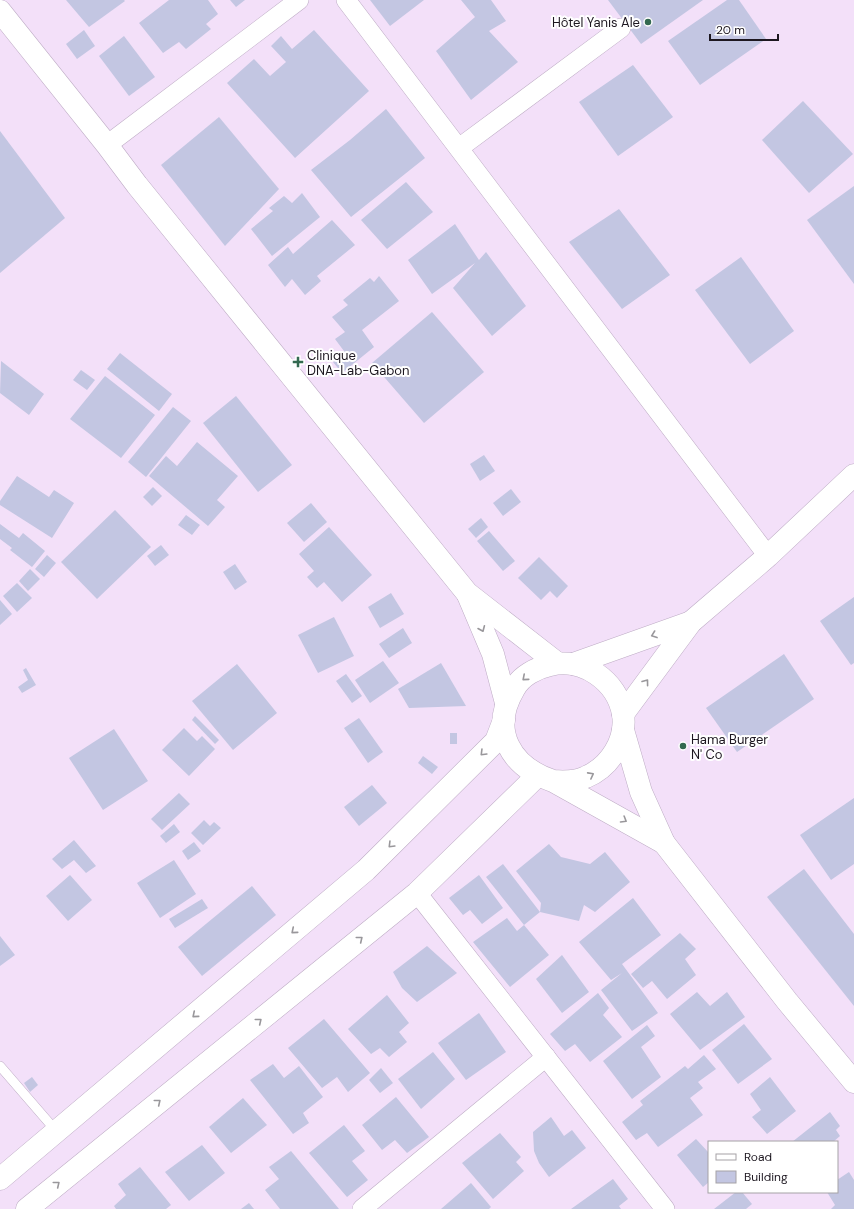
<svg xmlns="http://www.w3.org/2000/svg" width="854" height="1209" font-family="'DM Sans',sans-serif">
<rect width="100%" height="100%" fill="#f3e0f9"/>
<g fill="#c3c6e2">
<path d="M66,0H124L125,1L89,27Z"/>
<path d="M169,0H208L218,14L206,24L211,29L186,49L179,42L163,53L139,23Z"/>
<path d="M230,0H245L236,7Z"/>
<path d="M370,0H424L390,26Z"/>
<path d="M461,0H491L506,21L489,31L518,62L471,100L436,51L475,17Z"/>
<path d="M608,0H703L641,44Z"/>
<path d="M727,0H739L766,39L700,85L668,41Z"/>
<path d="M84,30L95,46L77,59L66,44Z"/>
<path d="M314,30L369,91L295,158L227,83L254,59L270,76L286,62L271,46L281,36L292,49Z"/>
<path d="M124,36L155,77L129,96L99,56Z"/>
<path d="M633,65L673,117L618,156L579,102Z"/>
<path d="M803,101L853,154L809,193L762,140Z"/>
<path d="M386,109L425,158L351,217L311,170L350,140Z"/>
<path d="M219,117L279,189L225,246L161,165Z"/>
<path d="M0,131L65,218L0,273Z"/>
<path d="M406,182L433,212L387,249L361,220Z"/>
<path d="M854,186V284L807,220Z"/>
<path d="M302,193L320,217L272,256L251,229L273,211L269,208L284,196L292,203Z"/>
<path d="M619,209L670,275L622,309L569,242Z"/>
<path d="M332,220L355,245L317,276L321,281L305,295L292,279L285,287L268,265L288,247L293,254Z"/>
<path d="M455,224L479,260L486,252L526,306L492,336L453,288L475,263L432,294L408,260Z"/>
<path d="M741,257L794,331L750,364L695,290Z"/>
<path d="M379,276L399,301L362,330L374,347L342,373L333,362L344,351L335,339L345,332L332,317L348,305L343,300L370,278L374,282Z"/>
<path d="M432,312L484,372L424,423L372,363Z"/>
<path d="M120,353L172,394L159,411L107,369Z"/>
<path d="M1,361L44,394L29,415L0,393Z"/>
<path d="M81,370L95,380L87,390L73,380Z"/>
<path d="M105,376L155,415L121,458L70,419Z"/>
<path d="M236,396L292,465L258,492L203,423Z"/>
<path d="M173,407L191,421L146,477L128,462Z"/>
<path d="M197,442L238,476L217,500L225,507L208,526L149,476L166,456L177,466Z"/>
<path d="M484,455L495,471L480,481L470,464Z"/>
<path d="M17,476L49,497L54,490L74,503L52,538L0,505V501Z"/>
<path d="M153,487L162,496L152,506L143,497Z"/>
<path d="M511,489L521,502L503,516L493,503Z"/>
<path d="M311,503L327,522L304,542L287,523Z"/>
<path d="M115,510L151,547L97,599L61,562Z"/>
<path d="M186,515L200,525L192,535L178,525Z"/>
<path d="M481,518L488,527L476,538L468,529Z"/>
<path d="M0,524L19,538L23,533L45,551L32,567L10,550L12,548L0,539Z"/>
<path d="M329,527L372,575L342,602L324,582L317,588L307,577L314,571L299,554Z"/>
<path d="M489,531L515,561L503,571L477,541Z"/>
<path d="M161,545L169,555L155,566L147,556Z"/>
<path d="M47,555L56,563L44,577L35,569Z"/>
<path d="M539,557L568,586L557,598L550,591L541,600L518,578Z"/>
<path d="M235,564L247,582L235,590L223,572Z"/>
<path d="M30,569L40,579L28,591L19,581Z"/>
<path d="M17,583L32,598L17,612L3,596Z"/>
<path d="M391,593L404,614L380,628L368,607Z"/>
<path d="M854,597V663L851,665L820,621Z"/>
<path d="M0,600L12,614L0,625Z"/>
<path d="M334,617L354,656L318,673L298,635Z"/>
<path d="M403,628L412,643L389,658L379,644Z"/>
<path d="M784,654L814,699L737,752L706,708Z"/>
<path d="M383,661L399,683L370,703L355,680Z"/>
<path d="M441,663L466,706L409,708L398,689Z"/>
<path d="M237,664L277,713L233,750L192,701Z"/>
<path d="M26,668L36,685L22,693L18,687L28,680L23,670Z"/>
<path d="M346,674L362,696L352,703L336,681Z"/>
<path d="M195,716L219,740L215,744L192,720Z"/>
<path d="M359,718L383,752L368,763L344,728Z"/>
<path d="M184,728L197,741L202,736L215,749L189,776L162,750Z"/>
<path d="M114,729L148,781L103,810L69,758Z"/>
<rect x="450" y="733" width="7" height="11"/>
<path d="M423,756L438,767L432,774L418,763Z"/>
<path d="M372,785L387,803L359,826L344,807Z"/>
<path d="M179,793L190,804L162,830L151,819Z"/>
<path d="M854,798V864L831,880L800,835Z"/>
<path d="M204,820L210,826L214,822L221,828L203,845L191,833Z"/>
<path d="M174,824L180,832L166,843L160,836Z"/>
<path d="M74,840L96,866L86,873L74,860L62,869L52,859Z"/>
<path d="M194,842L201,851L188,860L182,851Z"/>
<path d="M549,844L561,857L590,864L605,852L630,882L595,912L584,905L579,921L540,912L541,903L516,871Z"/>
<path d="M174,860L196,894L160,918L137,883Z"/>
<path d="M503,864L540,912L524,925L549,955L510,987L473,942L507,918L517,931L524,925L486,877Z"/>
<path d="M804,869L854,934V1006L767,897Z"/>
<path d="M70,875L92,900L68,921L46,896Z"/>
<path d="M479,875L503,908L482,924L470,910L463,915L449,898Z"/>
<path d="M252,886L276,915L202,976L178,947Z"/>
<path d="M633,898L661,935L622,964L658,1013L632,1031L601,990L622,973L611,980L579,942Z"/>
<path d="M202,899L208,908L175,928L169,919Z"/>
<path d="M680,933L696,949L685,959L696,975L667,999L652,981L643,988L631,974Z"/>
<path d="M0,936L15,955L0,966Z"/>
<path d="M427,946L457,973L417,1002L402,988L393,972Z"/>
<path d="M562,955L589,992L562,1013L536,979Z"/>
<path d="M697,992L710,1006L727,992L745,1017L700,1050L670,1014Z"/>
<path d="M598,993L609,1008L603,1015L622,1037L590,1062L575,1044L565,1051L550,1034Z"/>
<path d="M387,995L409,1023L399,1032L407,1042L389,1057L380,1048L371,1054L348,1029Z"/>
<path d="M479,1013L506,1052L466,1080L438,1043Z"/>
<path d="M324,1019L370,1073L348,1092L337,1077L322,1088L288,1048Z"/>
<path d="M744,1024L772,1059L738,1084L712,1050Z"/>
<path d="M647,1025L655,1036L641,1047L661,1077L632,1099L603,1061Z"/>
<path d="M433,1052L455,1079L421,1109L398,1079Z"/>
<path d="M704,1055L716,1069L698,1082L703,1088L690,1098L703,1115L658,1147L647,1133L636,1140L622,1122L643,1105L640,1101L685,1066L688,1069Z"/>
<path d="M273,1064L284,1078L299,1066L323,1097L303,1113L309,1123L293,1134L250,1080Z"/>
<path d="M381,1068L393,1083L380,1093L369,1080Z"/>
<path d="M32,1077L38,1085L30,1092L24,1083Z"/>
<path d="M770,1077L796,1111L767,1134L752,1117L761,1110L750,1094Z"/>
<path d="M396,1097L429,1137L407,1153L395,1140L382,1150L362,1125Z"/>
<path d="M243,1098L267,1125L231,1153L209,1127Z"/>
<path d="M830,1112L840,1126L836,1130L840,1136L833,1142H792Z"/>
<path d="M551,1117L564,1136L572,1130L586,1148L549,1177L539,1163L534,1151L533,1132Z"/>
<path d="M344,1125L365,1151L352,1161L368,1180L347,1197L309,1153Z"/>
<path d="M500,1133L521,1157L516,1162L524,1171L493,1199L462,1163Z"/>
<path d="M696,1139L709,1153V1182L703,1187L677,1155Z"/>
<path d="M202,1145L225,1173L189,1201L165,1172Z"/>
<path d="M291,1151L339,1209H280L265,1190L279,1179L269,1167Z"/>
<path d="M140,1167L171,1205L166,1209H116L114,1206L126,1195L118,1184Z"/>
<path d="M849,1172L854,1180V1209H831L835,1205L827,1192H837V1180Z"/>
<path d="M613,1179L628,1199L619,1206L621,1209H571Z"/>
<path d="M471,1183L491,1207L489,1209H441Z"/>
<path d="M736,1192H742L752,1204L746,1209H714Z"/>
<path d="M249,1203L254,1209H241Z"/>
</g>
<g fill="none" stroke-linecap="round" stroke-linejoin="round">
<defs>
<path id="lane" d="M0,1066L57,1132"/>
<g id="street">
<path d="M346,0L768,556"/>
<path d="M107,145L299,0"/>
<path d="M459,148L621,28"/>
<path d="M417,893L665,1209"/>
<path d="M362,1209L546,1057"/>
</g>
<g id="secondary">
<path d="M0,11L107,145L137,185L467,593L557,663"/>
<path d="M468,595L493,654L506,703"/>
<path d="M573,664L691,622"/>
<path d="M623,714L691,622L768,556L854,475"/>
<path d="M623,730L641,792L664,843L787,1001L854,1082"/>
<path d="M553,781C565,782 576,782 586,777C610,767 627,740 623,714C617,681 583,657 550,665C536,668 521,676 514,689C489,731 511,767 553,781L664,843"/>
<path d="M0,1179L366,870L496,741L504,720"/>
<path d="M27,1209L417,893L537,776"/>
</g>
</defs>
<use href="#lane" stroke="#beacc5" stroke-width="10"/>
<use href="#street" stroke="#beacc5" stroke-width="20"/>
<use href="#secondary" stroke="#beacc5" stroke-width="23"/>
<use href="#lane" stroke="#fff" stroke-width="9"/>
<use href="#street" stroke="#fff" stroke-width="19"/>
<use href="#secondary" stroke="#fff" stroke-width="22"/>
</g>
<defs><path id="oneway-chevron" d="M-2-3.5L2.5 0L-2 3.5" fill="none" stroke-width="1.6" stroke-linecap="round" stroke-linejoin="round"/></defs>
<g stroke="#99979b">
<use href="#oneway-chevron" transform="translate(482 629) rotate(67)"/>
<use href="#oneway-chevron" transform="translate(654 635) rotate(160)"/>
<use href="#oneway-chevron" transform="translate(525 678) rotate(139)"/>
<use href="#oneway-chevron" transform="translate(646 682) rotate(-53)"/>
<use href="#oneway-chevron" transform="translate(483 753) rotate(135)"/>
<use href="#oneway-chevron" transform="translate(591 775) rotate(-28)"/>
<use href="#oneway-chevron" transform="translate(624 820) rotate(31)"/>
<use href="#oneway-chevron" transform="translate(391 845) rotate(135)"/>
<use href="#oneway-chevron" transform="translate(294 931) rotate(140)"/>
<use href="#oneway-chevron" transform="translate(360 939) rotate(-39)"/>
<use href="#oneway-chevron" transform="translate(195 1015) rotate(140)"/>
<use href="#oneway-chevron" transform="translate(259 1021) rotate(-39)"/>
<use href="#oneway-chevron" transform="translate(158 1102) rotate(-39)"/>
<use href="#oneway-chevron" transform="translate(57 1184) rotate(-39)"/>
</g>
<g fill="#336950" stroke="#fff" stroke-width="1.5">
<circle cx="648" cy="22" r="4"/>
<path d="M296 356h4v4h4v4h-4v4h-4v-4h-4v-4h4z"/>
<circle cx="683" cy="746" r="4"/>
</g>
<g text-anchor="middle" stroke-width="4" stroke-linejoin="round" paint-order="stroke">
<g font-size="13" fill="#1d1720" stroke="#fff" text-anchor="start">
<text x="640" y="27" text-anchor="end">Hôtel Yanis Ale</text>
<text x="307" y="360">Clinique<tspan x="307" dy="15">DNA-Lab-Gabon</tspan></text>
<text x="691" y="744">Hama Burger<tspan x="691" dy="15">N' Co</tspan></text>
</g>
</g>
<rect x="708" y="1141" width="130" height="52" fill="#ffffff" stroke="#a5a2a6"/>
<rect x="716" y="1154" width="20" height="6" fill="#ffffff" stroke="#a5a2a6"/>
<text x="744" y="1161" font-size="12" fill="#1d1720">Road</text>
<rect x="716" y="1171" width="20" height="12" fill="#c3c6e2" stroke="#a5a2a6"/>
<text x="744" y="1181" font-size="12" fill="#1d1720">Building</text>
<path d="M710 34v6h68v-6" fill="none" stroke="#1d1720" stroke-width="2"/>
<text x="716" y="34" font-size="12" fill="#1d1720" stroke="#ffffff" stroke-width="3" paint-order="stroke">20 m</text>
</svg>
